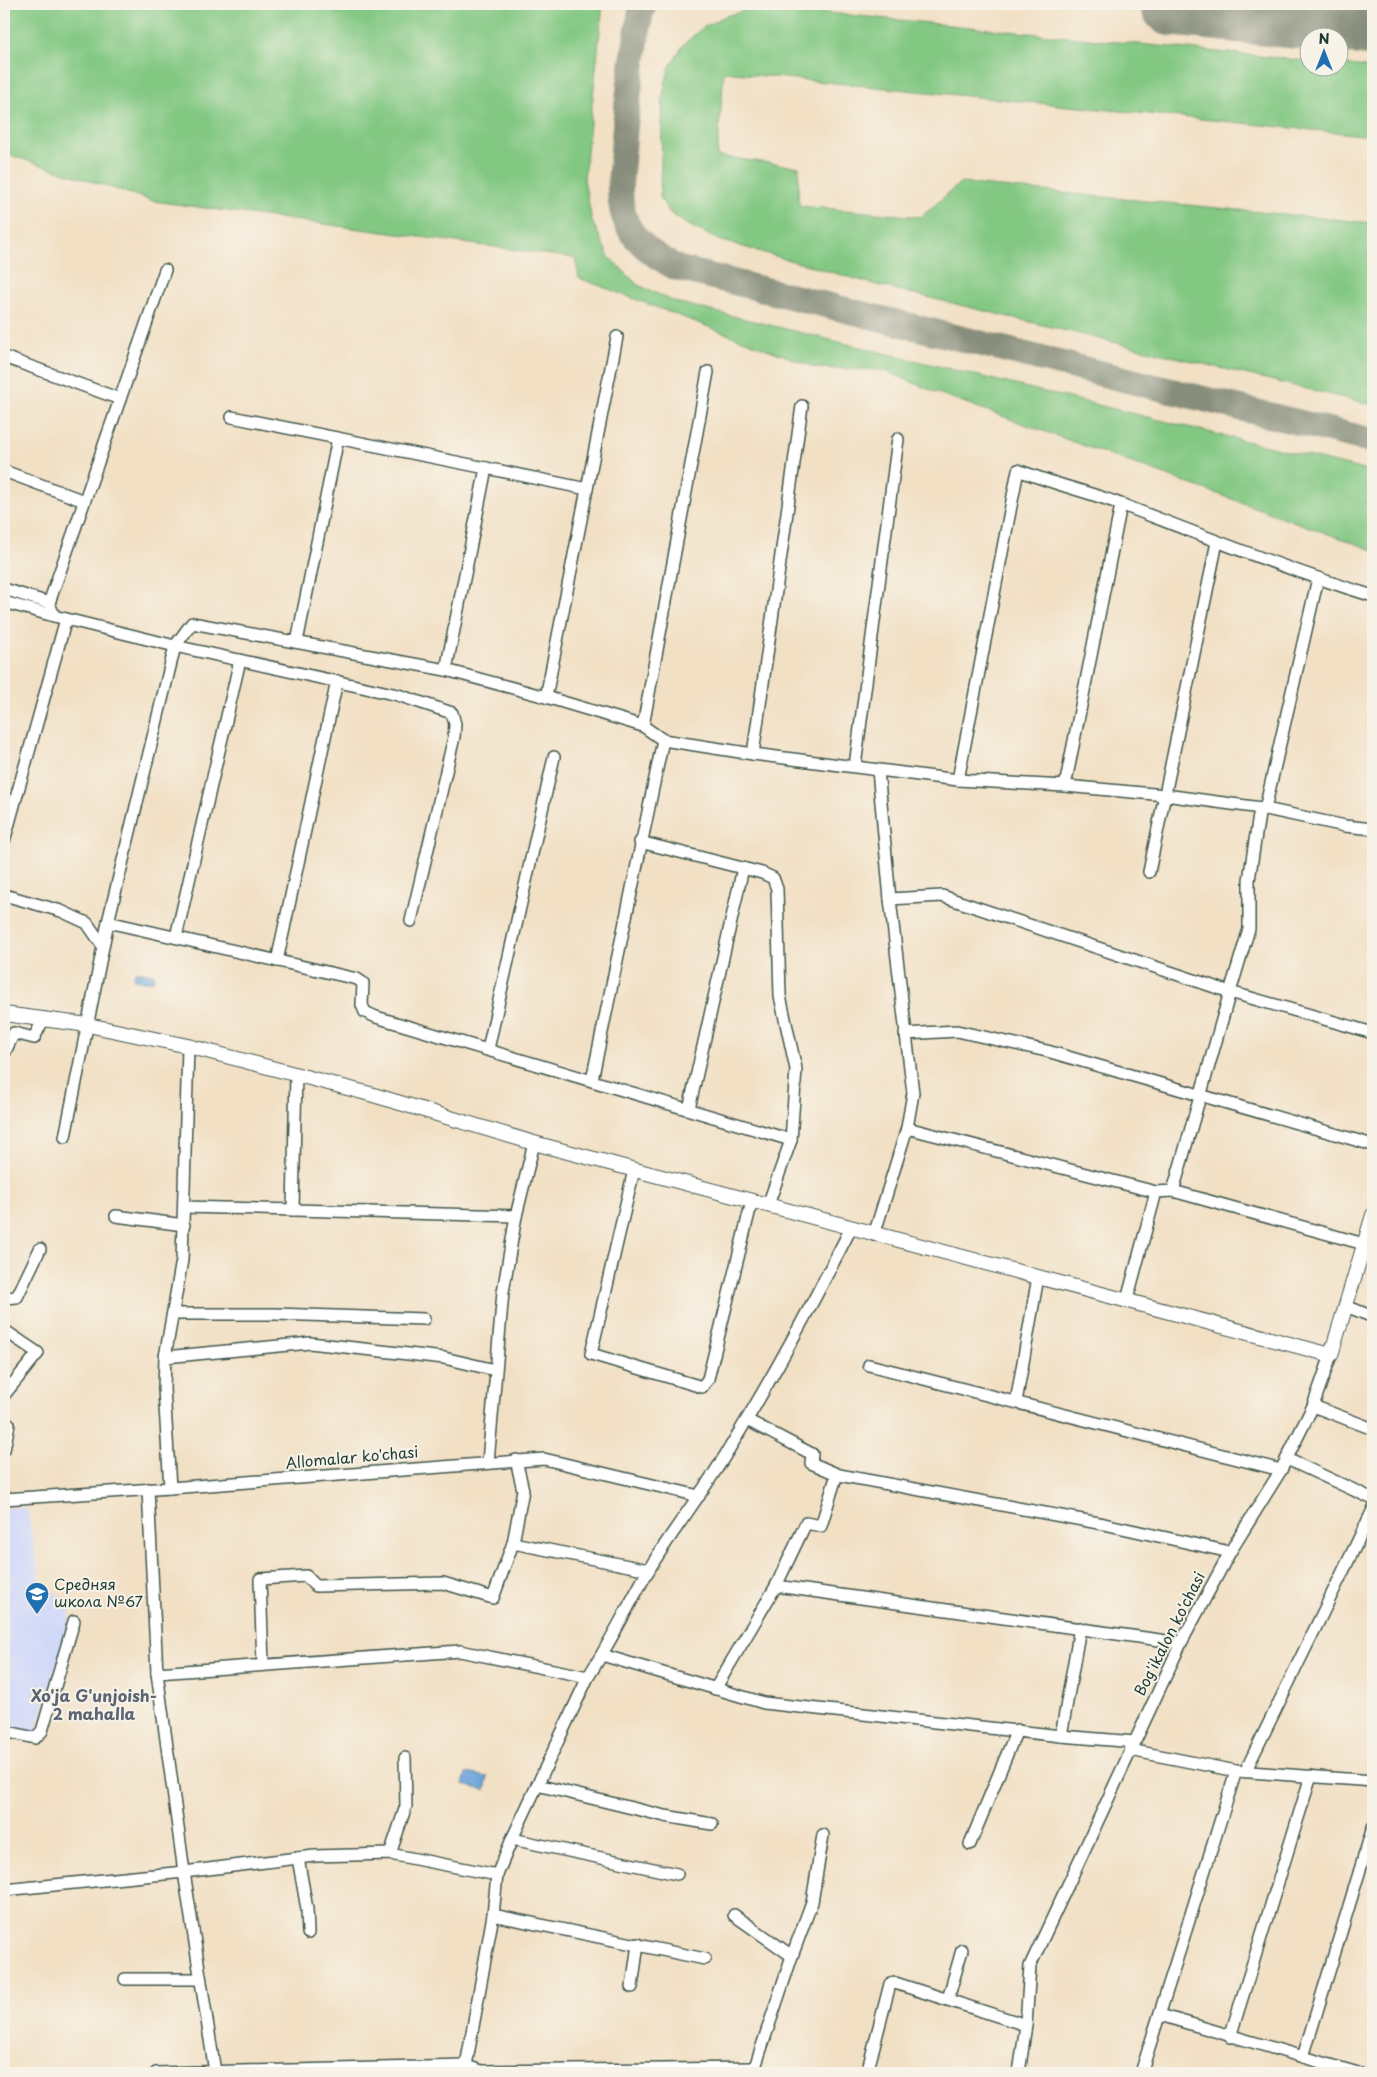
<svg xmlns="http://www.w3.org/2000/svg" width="1377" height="2077" font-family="'Playpen Sans',sans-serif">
<rect width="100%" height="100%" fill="#f7f3e8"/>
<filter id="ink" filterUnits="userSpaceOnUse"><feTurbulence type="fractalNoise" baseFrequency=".02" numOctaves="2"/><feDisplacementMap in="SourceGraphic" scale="10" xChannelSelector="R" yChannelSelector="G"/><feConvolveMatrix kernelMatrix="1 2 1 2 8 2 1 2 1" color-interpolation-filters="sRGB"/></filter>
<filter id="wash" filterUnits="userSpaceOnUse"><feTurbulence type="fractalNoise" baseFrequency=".0096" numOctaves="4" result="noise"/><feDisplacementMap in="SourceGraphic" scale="20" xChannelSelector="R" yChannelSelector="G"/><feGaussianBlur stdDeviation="1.12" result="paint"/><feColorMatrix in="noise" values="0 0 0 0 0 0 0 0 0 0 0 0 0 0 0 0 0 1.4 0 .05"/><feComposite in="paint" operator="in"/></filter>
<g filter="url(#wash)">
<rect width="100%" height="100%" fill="#f2e0c5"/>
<path fill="#d1d9f9" d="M27,1507L41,1586L71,1602L68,1627L35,1735L4,1725V1508Z"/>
<g fill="#82c882" stroke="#50825b">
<path d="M4,4H603L584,179L592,221L609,257L638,285L675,302L1373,472V550L935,392L883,370L817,368L579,278L575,258L153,201L4,153Z"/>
<path d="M752,9L809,11L1309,61L1310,68H1340V64L1373,68V136L724,72L717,156L799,167L798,200L800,206L921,217L960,183L1373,223V405L873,284L719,240L688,225L670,213L660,198L663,94L669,68L683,45L702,28L725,16Z"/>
</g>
<g fill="#6ea5dc" stroke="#467188">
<path d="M135,971L154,974L153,982L133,979Z"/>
<path d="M466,1773L488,1777L485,1790L463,1785Z"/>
</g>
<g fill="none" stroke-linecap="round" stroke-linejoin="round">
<path stroke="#888e7c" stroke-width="26" d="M645,4L641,11C633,58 626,104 623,151C621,173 617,195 624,216C631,241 655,256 677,268L1373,441"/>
<path stroke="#888e7c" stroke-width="65" d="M1173,4L1373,24"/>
</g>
</g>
<g filter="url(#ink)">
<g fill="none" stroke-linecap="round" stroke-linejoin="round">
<defs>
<g id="minor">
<path d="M4,357L120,399"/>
<path d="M232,417L486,468L446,670"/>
<path d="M486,468L587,489"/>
<path d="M4,471L84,501"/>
<path d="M1318,578L1265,809L1260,808L1249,880V929L1230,992L1373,1033"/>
<path d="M4,589L49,603L54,616L175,646L398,695L452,713L455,724L454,737L411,921"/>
<path d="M4,602L54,616"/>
<path d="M49,603L165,270"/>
<path d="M297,642L338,438"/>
<path d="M546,697L617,337"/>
<path d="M643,726L708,372"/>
<path d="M753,754L802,406"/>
<path d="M855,766L898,439"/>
<path d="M878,770L890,899L942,896L1230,992L1173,1191L1156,1192L1127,1300"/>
<path d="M958,780L1018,470C1053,484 1089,492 1123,505C1206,537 1288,570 1373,596"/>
<path d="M1065,786L1121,505"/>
<path d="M4,841L66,619"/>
<path d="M640,842L762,873L773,878L777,889L780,996L796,1069L791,1140L768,1205"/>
<path d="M1149,872L1217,542"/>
<path d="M4,895L61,911L87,923L103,946"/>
<path d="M108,922L357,979L363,983L362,1005L365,1012L376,1017L791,1140"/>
<path d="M176,937L240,660"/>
<path d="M277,961L337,681"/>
<path d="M905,1034L957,1031L1047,1051L1373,1145"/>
<path d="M488,1049L554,757"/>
<path d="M4,1054L14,1033L34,1038L44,1018"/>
<path d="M592,1080L663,740"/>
<path d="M689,1109L743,868"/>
<path d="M907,1128L1156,1192"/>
<path d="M65,1137L108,922L175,646L192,623L446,670L546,697L643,726L663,740L753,754L958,780L1065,786L1165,795L1261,808L1345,826L1373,829"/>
<path d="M634,1170L591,1354L702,1387L708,1379L752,1201"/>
<path d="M1173,1191L1364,1244"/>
<path d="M184,1207L516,1216"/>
<path d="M293,1210L296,1074"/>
<path d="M116,1216L184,1225"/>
<path d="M874,1235L907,1128L913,1093L890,899"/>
<path d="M4,1298L17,1297L40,1249"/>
<path d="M1346,1306L1373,1317"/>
<path d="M173,1314H275L424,1319"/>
<path d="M4,1330L38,1353L4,1395"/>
<path d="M165,1357L310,1343L444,1358L495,1370"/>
<path d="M869,1365L1281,1470"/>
<path d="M1016,1402L1038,1277"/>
<path d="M1313,1406L1373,1429"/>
<path d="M747,1420L812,1454L811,1463L839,1475L1104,1524L1230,1552"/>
<path d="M4,1421L9,1424L4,1450"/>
<path d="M1287,1459L1373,1499"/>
<path d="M488,1462L503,1292L516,1216L534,1143"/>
<path d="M170,1488L164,1389L165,1357L182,1260L188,1046"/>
<path d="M148,1489L157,1673L184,1872L215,2072"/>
<path d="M4,1499L170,1488L544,1459L699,1496"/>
<path d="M513,1543L649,1570"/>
<path d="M776,1586L806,1523L821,1526L837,1474"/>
<path d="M602,1655L764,1703L1061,1736L1135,1742"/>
<path d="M263,1665L260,1579L306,1576L316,1586L443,1583L493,1598L513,1543L523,1490L516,1460"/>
<path d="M157,1673L460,1651L588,1677"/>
<path d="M715,1689L776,1586L1181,1643"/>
<path d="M4,1731L35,1738L42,1731L74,1621"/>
<path d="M1061,1736L1080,1628"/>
<path d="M1130,1750L1236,1771L1373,1781"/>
<path d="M1246,1770L1373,1510"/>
<path d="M537,1785L665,1816L712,1824"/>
<path d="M512,1839L677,1874"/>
<path d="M970,1844L1017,1730"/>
<path d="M390,1854L406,1806L405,1758"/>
<path d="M298,1858L307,1909L308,1933"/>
<path d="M4,1890L184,1872L314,1856L390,1854L497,1875"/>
<path d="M493,1915L705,1959"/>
<path d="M734,1915L792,1956"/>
<path d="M125,1979H200"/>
<path d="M632,1987L638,1944"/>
<path d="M948,1999L962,1950"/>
<path d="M1160,2015L1358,2073"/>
<path d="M1230,2037L1311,1776"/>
<path d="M1303,2057L1373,1827"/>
<path d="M466,2066L493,1915L497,1875L512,1839L588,1677C610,1643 628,1606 648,1571C672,1531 702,1494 726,1454C771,1381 812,1305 851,1228"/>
<path d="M156,2073L466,2066L481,2071L754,2068"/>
<path d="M753,2073L792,1956L812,1902L823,1835"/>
<path d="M867,2073L890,1984L895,1983L1026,2025"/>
<path d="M1019,2073L1026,2025L1030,1966L1181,1643L1230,1552L1281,1470L1313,1406L1331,1355"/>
<path d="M1141,2073L1236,1771"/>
</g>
<path id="tertiary" d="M4,1014L88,1025L188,1046L370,1094L534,1143L1331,1355L1373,1215"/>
</defs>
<use href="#minor" stroke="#3f554a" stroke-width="14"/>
<use href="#tertiary" stroke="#3f554a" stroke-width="16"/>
<use href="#minor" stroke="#fff" stroke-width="11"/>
<use href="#tertiary" stroke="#fff" stroke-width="14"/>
</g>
</g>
<defs>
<symbol id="school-pin" viewBox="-11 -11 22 30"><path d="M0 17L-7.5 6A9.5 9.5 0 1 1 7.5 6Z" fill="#1f6fb2" stroke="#f7f3e8"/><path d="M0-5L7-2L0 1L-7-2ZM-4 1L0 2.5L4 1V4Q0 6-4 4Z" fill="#fff"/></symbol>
</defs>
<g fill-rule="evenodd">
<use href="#school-pin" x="23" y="1580" width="28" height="38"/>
</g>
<g text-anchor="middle" stroke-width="4" stroke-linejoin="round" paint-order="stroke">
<g font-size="15" fill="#1f3d34" stroke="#f7f3e8">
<text transform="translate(352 1458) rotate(-5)" y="5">Allomalar ko'chasi</text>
<text transform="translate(1170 1634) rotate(-63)" y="5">Bog'ikalon ko'chasi</text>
</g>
<g font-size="15" fill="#1f3d34" stroke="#f7f3e8" text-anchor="start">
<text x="54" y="1590">Средняя<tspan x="54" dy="17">школа №67</tspan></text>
</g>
<g font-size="16" font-weight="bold" fill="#5a6472" stroke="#f7f3e8">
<text x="94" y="1702">Xo'ja G'unjoish-<tspan x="94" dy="18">2 mahalla</tspan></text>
</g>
</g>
<rect width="1377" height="2077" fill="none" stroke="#f7f3e8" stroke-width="20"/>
<g transform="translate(1324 52)"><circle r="24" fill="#f7f3e8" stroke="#a1aaa0"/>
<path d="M0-4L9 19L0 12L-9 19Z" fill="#1f6fb2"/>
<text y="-8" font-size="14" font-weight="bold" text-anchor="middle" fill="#1f3d34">N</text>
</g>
</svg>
